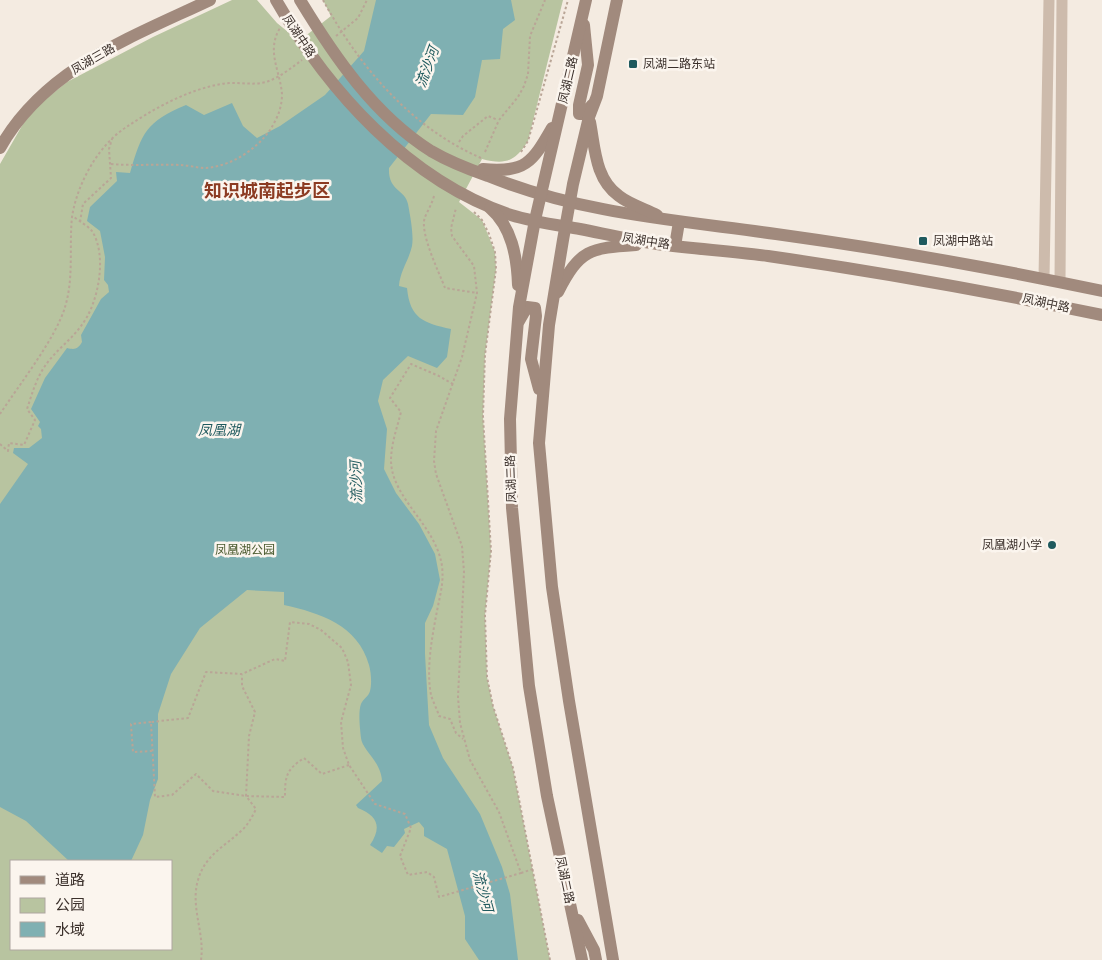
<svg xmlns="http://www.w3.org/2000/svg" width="1102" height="960" font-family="'Nunito Sans','Noto Sans SC',sans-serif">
<rect width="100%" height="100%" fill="#f4ebe1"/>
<path fill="#b8c4a0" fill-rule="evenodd" d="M232,0H257L277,23L299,41L331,16L323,0H563L528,141C515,162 505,165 482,159L459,202L482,220L495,252L496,269L485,355L483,416L491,551L485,615L487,677L493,706L513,768L550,960H0V164L23,124L37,106L67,82L153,37ZM11,861H171V949H11Z"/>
<path fill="#7fb0b2" d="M376,0H511L515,20L503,29L500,59L482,60L475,97L463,115L431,114L389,168C388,191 405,189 408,204C410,215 414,235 412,246C409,260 400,271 399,286L407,288C410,319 424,323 451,329L447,357L437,368L408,356L383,380L378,401L387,429L384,469L396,493L419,524L435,554L440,580L433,606L425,623V654L429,725L443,758L480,814L502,867L510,894L518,960H479L465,939V916L447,849L424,836V828L419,822L404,829L405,833L394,847L387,846L382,853L370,845C382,827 378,816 358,808L356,805L382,781C381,761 362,750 361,738C360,729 358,712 361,704C363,699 369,696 370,691C372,684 371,672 369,665C358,625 320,613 284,605V592L247,590L200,628L171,674L158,714V779L150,800L143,835L131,861H69L26,821L0,807V504L28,464L13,453L14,448H29L42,438L41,429L38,426L40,422L31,409L45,378L67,348C75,350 78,349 82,342L81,335L101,299L109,292L108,285L104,280L105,257L100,231L87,221L90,207L117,181L116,172L130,173C142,132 146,122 186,105L204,115L232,103L243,126L257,138L280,126L325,95L364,51Z"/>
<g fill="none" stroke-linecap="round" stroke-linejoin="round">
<g stroke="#b9a596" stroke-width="2" stroke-dasharray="2.5 2.5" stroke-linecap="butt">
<path d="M323,0C359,66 410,127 481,158"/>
<path d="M336,36L358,18L367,0"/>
<path d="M459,142L463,136L488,116L498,120"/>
<path d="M485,152L499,120L518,97L524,86L528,74L530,36L545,0"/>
<path d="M521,152L528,141L568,0"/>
<path d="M111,164C134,166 157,164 180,165C188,165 197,168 206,168C231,166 256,150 270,130C277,119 282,108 282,94C280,70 266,51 280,28"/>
<path d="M434,196C432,204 428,210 425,217C419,232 439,272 445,288L477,293"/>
<path d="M474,212L482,220L489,234L495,252L496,269L485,355L483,416L491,551L485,615L487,677L493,706L513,768L550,960"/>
<path d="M80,222L83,204L111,178L109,149L112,139"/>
<path d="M453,384L439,376L411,364L390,398L401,412C397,428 391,444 391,461C392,499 436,525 442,566C444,583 440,595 437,611C432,637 426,669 431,695C433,702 437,709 439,716L450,719L456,733L463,739"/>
<path d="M0,414C19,385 56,338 65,307C74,278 69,247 72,217C77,184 98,146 125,128C153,109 187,90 221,84C236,81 252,86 266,82C279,78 291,68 302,60"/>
<path d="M0,444L8,451L9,443L24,445L35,420L27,409C32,394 36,379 45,366C55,351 70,341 81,326C98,305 108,256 92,231C88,226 79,221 74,217"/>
<path d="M151,722L131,724L133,752L152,751"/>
<path d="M349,765L322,774L304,758C286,770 285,776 285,797L246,796L213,791L196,774L172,795L155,797L151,722L188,718L206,672L242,674L275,659L285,661L290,622L309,624L321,630L342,648L348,662L351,685L341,722L343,748L349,765L375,804L405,814L411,828L400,856L408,875L427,872L434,877L439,897L521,873L499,812L470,760L460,723L458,697L464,572L462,546L436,474L434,461L436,431L462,357L477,293L474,266L452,236L451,228L456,208"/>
<path d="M521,873L533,869"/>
<path d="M201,960C205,933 190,907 198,880C205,855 224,847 241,831C248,825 252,817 256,809L246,796L249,736L255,712L242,686V675"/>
</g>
<g stroke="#cdbbac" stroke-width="11">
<path d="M1044,278L1049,0"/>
<path d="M1060,282L1062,0"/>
</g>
<g stroke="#a18a7d" stroke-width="12">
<path d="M276,0C328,91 409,181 511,215C533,222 557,225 580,229C605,234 631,240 657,244C694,249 731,251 768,256C880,272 991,292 1102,315"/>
<path d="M300,0C334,56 374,115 431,151C448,161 468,169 488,176C582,214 676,220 776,234C885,249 994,268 1102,291"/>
<path d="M584,25L588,65L579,105V114H585L592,105"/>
<path d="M590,122C595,148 595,179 619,196C629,204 645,209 657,215"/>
<path d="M0,148C45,68 132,37 210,0"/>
<path d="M483,169C525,173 532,163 552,128"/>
<path d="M490,208C512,227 517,257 518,285"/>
<path d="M675,246L679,222"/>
<path d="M558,292C580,249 590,248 636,245"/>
<path d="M519,321L527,307L535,308L536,316L531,359L539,389"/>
<path d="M578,920L594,950L596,960"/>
<path d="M582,960L547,796L529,686L512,508L510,419L519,307L535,220L586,0"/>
<path d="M613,960L569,701L552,587L539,443L549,325L563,240L573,184L589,117L597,96L617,0"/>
</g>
</g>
<g fill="#1f5a5e" stroke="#fbf5ee" stroke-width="2">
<rect x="628" y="59" width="10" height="10" rx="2.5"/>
<rect x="918" y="236" width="10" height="10" rx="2.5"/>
<circle cx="1052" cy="545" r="5"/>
</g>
<g text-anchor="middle" stroke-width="5" stroke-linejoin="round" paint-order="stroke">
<g font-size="12" fill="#3b302b" stroke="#fbf5ee">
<text transform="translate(299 36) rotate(56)" y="4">凤湖中路</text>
<text transform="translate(93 59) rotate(-30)" y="4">凤湖三路</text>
<text transform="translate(568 80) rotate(-77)" y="4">凤湖二路</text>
<text transform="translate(646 241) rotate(9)" y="4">凤湖中路</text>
<text transform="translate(1046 303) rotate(12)" y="4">凤湖中路</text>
<text transform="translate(511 479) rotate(-92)" y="4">凤湖二路</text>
<text transform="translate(565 880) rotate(78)" y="4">凤湖二路</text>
</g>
<g font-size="12" fill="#3b302b" stroke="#fbf5ee" text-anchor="start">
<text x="643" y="68">凤湖二路东站</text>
<text x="933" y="245">凤湖中路站</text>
<text x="1042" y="549" text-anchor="end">凤凰湖小学</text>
</g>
<g font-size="12" fill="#4a5a2e" stroke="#fbf5ee">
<text x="245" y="554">凤凰湖公园</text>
</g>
<g font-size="14" font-style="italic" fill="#1f5a5e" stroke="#fbf5ee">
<text transform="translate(427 67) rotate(-70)" y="5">流沙河</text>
<text x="219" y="435">凤凰湖</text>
<text transform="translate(356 482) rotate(-92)" y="5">流沙河</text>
<text transform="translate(483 891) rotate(75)" y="5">流沙河</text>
</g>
<g font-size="18" font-weight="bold" fill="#8c3b22" stroke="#fbf5ee">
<text x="267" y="197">知识城南起步区</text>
</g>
</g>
<rect x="10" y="860" width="162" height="90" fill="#fbf5ee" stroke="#aea6a0"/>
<rect x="20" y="876" width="25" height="8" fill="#a18a7d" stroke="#aea6a0"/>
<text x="55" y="885" font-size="15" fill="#3b302b">道路</text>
<rect x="20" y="898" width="25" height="15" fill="#b8c4a0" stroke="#aea6a0"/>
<text x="55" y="910" font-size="15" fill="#3b302b">公园</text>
<rect x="20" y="922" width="25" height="15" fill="#7fb0b2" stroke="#aea6a0"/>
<text x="55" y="935" font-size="15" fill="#3b302b">水域</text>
</svg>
